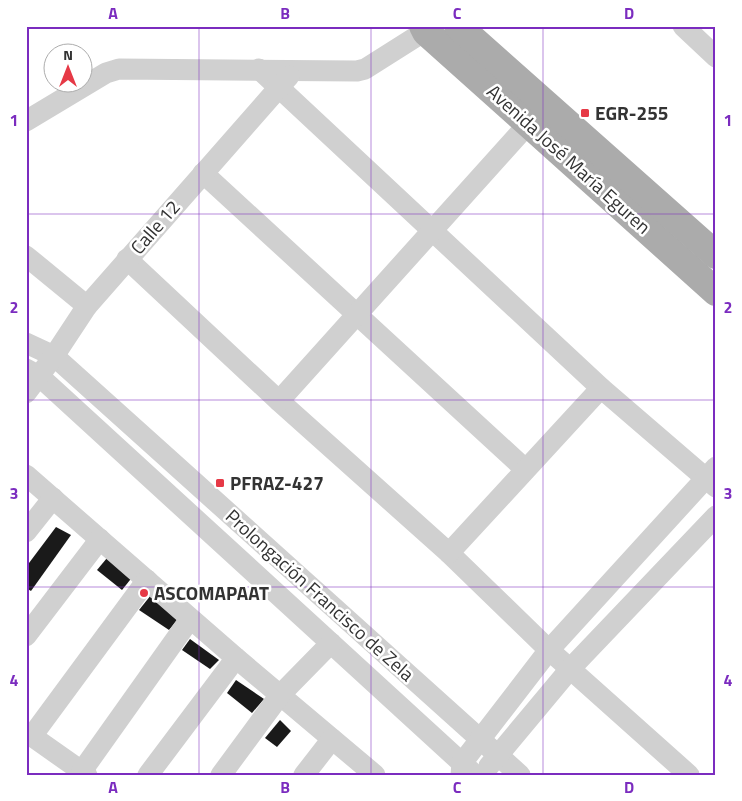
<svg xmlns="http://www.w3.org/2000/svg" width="742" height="801" font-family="'Titillium Web',sans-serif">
<rect width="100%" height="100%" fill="#fff"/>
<g fill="#1a1a1a">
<path d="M56,527L71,535L31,591L26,588V567Z"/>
<path d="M107,558L134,575L122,590L97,570Z"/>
<path d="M151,595L179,618L169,630L139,610Z"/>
<path d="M190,639L219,660L210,669L182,650Z"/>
<path d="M236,680L264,699L252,713L227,693Z"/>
<path d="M280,720L291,731L277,747L265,738Z"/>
</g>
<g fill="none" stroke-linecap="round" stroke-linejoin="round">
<g stroke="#d0d0d0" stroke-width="21">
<path d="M683,26L716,57"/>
<path d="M259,69L601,388L716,487"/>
<path d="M26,121L106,73L119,69L357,71L365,69L433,26"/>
<path d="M203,173L525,469"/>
<path d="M26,256L87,306"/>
<path d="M127,259L279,401L449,553L549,650L689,775"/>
<path d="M26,343L54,356L520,775"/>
<path d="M26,369L39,376L475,775"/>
<path d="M26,393L54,356L87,306L289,76"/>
<path d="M279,401L538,113"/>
<path d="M26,475L236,658L375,775"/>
<path d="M26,532L53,498"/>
<path d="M449,553L601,388"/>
<path d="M26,636L100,539"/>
<path d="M26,732L87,775"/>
<path d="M32,736L147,580"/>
<path d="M489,766L570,669L716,516"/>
<path d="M82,771L190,619"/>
<path d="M148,775L236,658"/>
<path d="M221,775L280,695L331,643"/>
<path d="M304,775L332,739"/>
<path d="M461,775L462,763L549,650L716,467"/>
</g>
<g stroke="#ababab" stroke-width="28">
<path d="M423,26L426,32L716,292"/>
<path d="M458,26L716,255"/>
</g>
</g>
<path fill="none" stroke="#7b2cbf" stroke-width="1" stroke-opacity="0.55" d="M199,26V775M371,26V775M543,26V775M26,214H716M26,400H716M26,587H716"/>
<g fill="#e63946" stroke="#fff" stroke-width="2">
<rect x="580" y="108" width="10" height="10" rx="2.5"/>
<rect x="215" y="478" width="10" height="10" rx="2.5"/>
<circle cx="144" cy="593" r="5"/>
</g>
<g text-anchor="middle" stroke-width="5" stroke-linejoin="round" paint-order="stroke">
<g font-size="19" font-weight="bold" fill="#333" stroke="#fff" text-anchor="start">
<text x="595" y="120">EGR-255</text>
<text x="230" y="490">PFRAZ-427</text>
<text x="154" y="600">ASCOMAPAAT</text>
</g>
<g font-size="19" fill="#333" stroke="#fff">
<text transform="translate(569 159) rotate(42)" y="7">Avenida José María Eguren</text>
<text transform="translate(155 227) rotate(-49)" y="7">Calle 12</text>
<text transform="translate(320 595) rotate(42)" y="7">Prolongación Francisco de Zela</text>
</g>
</g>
<rect width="742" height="801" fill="none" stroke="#ffffff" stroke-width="55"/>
<g transform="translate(68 68)"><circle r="24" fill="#ffffff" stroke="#adadad"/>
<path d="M0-4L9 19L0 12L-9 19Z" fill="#e63946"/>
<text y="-8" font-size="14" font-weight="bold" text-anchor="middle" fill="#333333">N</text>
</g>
<rect x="28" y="28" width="686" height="746" fill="none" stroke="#7b2cbf" stroke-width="2"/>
<g font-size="16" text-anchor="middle" font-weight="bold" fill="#7b2cbf">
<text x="113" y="19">A</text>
<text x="285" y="19">B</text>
<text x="457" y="19">C</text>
<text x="629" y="19">D</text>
<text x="14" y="126">1</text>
<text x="728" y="126">1</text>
<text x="14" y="313">2</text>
<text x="728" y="313">2</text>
<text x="14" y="499">3</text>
<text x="728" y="499">3</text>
<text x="14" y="686">4</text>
<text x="728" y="686">4</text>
<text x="113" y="793">A</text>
<text x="285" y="793">B</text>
<text x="457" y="793">C</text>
<text x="629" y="793">D</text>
</g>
</svg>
